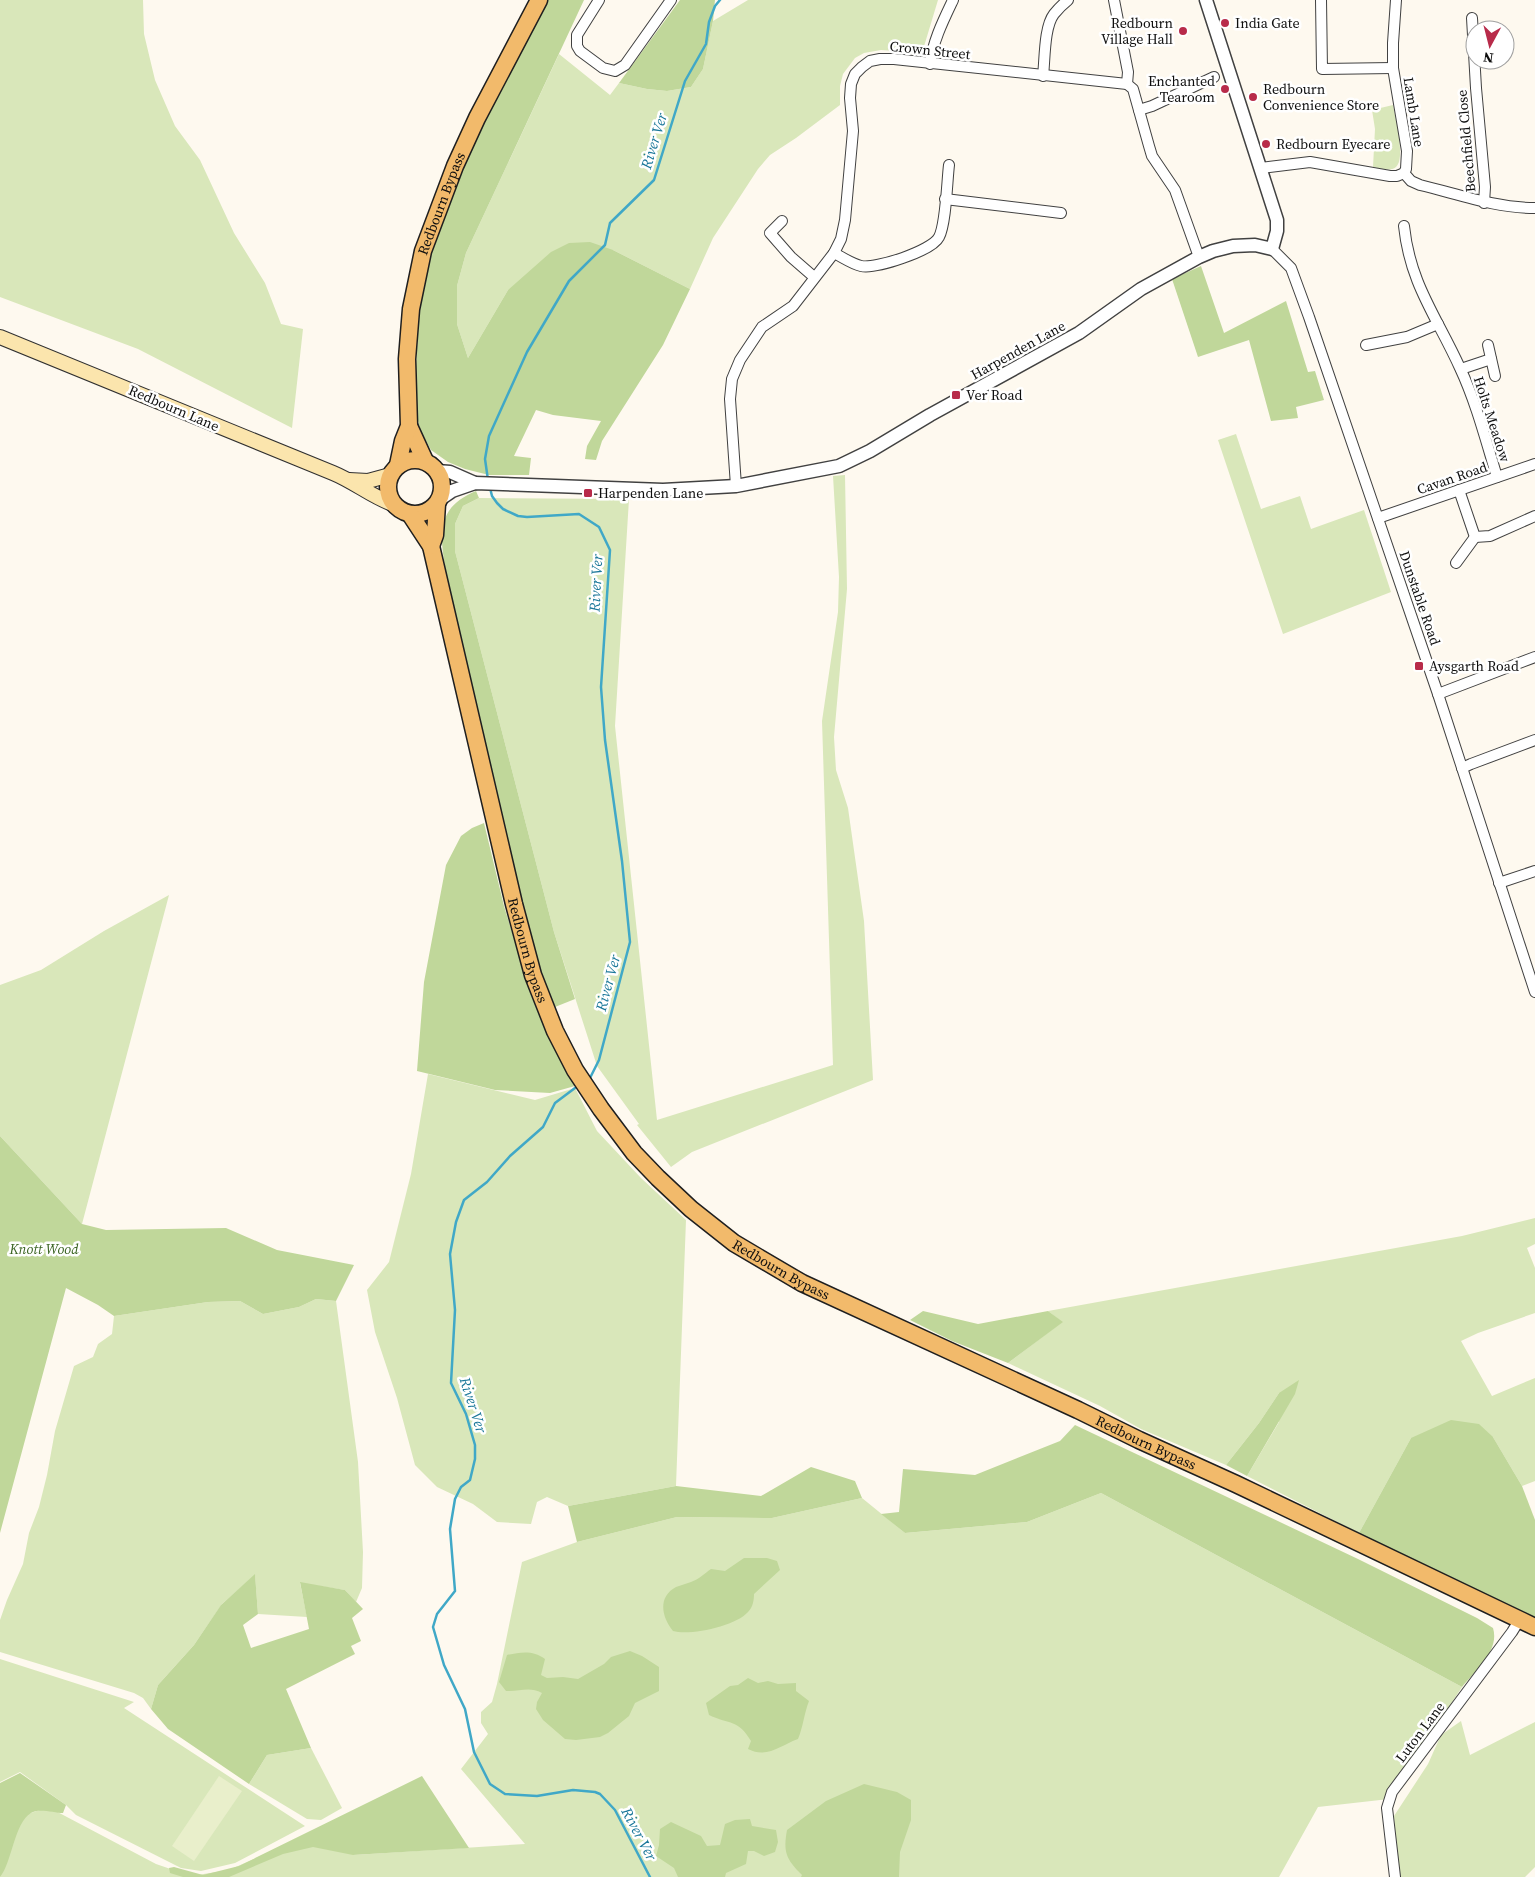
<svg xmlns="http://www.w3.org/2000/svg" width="1535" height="1877" font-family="'Source Serif 4',serif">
<rect width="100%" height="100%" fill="#fef9ef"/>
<g fill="#d9e7ba">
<path d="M0,0H143L144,34L155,80L175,126L200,160L234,233L265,283L281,324L303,329L292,428L138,349L0,297Z"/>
<path d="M748,0H938L922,53L881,50L864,53L855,58L843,74L840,86V105L796,138L770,155L758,169L713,238L690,289L613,250L508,290L468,358L457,324V286L466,253L559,54L610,95L619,83L647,89L667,91L691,87L703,69L713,21Z"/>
<path d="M1393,105C1395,117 1406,159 1396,167C1390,172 1380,168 1373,167L1375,129L1372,110Z"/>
<path d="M1236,434L1261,509L1300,496L1311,529L1364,510L1391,592L1283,634L1218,440Z"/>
<path d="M845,475L847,589L834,737L836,770L848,808L864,921L873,1080L692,1152L671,1167L637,1125L639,1124L597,1066L554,932L455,551V524L463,506L479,498L629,499L615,726L657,1120L833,1065L822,721L838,612L839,577L833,476Z"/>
<path d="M169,895L82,1224L0,1136V985L41,970L104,931Z"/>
<path d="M428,1074L535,1100L575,1088L597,1131L641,1178L686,1220L676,1486L568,1506L547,1497L537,1502L531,1524L497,1522L473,1504L437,1487L415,1465L397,1398L375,1332L367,1290L389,1262L411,1174Z"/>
<path d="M1535,1218V1244L1527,1248L1535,1268V1313L1478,1333L1461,1341L1492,1396L1535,1378V1481L1522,1486L1493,1437L1411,1438L1359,1533L1247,1476L1279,1422V1393L1259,1423L1226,1465L1141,1429L1100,1406L1008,1363L1062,1322L1048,1311L1462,1236Z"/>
<path d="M316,1299L336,1301L358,1462L363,1552L362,1588L356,1602L345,1590L300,1583L307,1617L258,1614L255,1575L222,1604L194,1645L158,1685L151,1709L143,1698L134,1693L0,1652V1620L7,1600L23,1564L29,1533L39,1507L47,1475L55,1431L74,1366L93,1357L98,1344L112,1334L114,1316L208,1302L240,1301L263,1314L299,1307Z"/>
<path d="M1101,1493L1462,1687L1389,1799L1318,1807L1279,1877H0L14,1819L48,1807L156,1864L191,1876L229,1870L326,1827L354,1855L525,1844L461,1769L488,1734L481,1723V1712L492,1702L497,1684L522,1562L577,1542L677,1517L772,1518L862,1498L905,1533L1027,1522Z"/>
<path d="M0,1659L134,1702L124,1708L305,1826L235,1863L201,1871L181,1868L76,1815L66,1805L20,1772L0,1782Z"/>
<path d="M1461,1721L1470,1755L1535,1722V1867L1525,1877H1399L1394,1816L1428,1764L1441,1735Z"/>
<path d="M311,1748L342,1808L321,1820L307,1819L249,1784L267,1755Z"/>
</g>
<g fill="#c0d79a">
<path d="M545,0H584L466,253L457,286V324L468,358L508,290L551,252L569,243L590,242L613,250L690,289L663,345L602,441L596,460L585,459L587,446L601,421L553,415L536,410L514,456L531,458L529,475H489L465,469L448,462L431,450L420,430L414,402L419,314L430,252L467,153Z"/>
<path d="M680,0H715L713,21L703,69L691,87L667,91L647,89L619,83Z"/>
<path d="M1201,266L1224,333L1286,301L1308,372L1315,371L1324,400L1296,407L1298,418L1271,421L1249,340L1198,357L1172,279Z"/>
<path d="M476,491L479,498L463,506L455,524V551L554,932L575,999L555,1007L540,969L507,853L447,579C441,540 432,509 476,491Z"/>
<path d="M484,823L504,906L532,998L575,1086L550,1093L495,1090L417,1071L424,982L446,865L461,836L472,828Z"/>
<path d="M0,1136L82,1224L106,1230L226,1228L277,1250L354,1265L336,1301L316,1299L299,1307L263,1314L240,1301L208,1302L114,1316L98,1305L66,1288L0,1533Z"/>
<path d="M923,1311L978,1324L1048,1311L1063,1322L1008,1363L952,1341L910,1320Z"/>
<path d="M1299,1380L1295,1394L1247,1476L1226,1465L1259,1423L1279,1393Z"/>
<path d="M1451,1420L1479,1424L1493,1437L1522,1486L1535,1520V1617L1533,1619L1359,1533L1411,1438Z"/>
<path d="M1075,1425L1358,1559L1477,1618L1493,1628C1500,1651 1475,1671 1462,1687L1101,1493L1027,1522L905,1533L881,1514L899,1512L903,1469L975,1475L1060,1441Z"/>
<path d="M811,1467L855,1481L862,1498L772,1518L677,1517L577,1542L568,1506L676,1486L761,1496Z"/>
<path d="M744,1558H767L777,1561L780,1570L754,1594C754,1600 753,1607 748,1612C736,1626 690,1636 673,1631C662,1618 657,1597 676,1587C681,1585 686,1584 691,1582C699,1579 704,1574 711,1569L725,1571Z"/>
<path d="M255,1574L258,1614L243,1625L251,1648L309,1629L300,1582L345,1590L363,1609L352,1618L361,1641L351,1646L355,1654L286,1689L311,1748L267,1755L249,1784L168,1729L151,1709L158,1685L194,1645L221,1605Z"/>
<path d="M630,1651L642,1656L659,1667V1691L635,1703L629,1716L608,1733L600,1737L576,1740L565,1739L543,1720L536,1709L537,1702L542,1693C529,1686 519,1692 506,1691L499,1682L507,1655C521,1652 533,1650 545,1659L541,1675L547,1678L563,1677L578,1679L604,1664L611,1657Z"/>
<path d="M748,1678L758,1683L768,1681L778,1684L796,1683V1691L809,1701C804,1714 803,1727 798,1739C781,1745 767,1759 748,1749L751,1741C738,1719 730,1725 709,1715L706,1703L730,1686L738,1685Z"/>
<path d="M20,1773L66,1805L63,1813C54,1813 39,1808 31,1813C14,1823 12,1863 0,1877V1783Z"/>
<path d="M422,1776L469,1848L353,1855L313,1847L283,1854L229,1877H183L170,1873L169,1868L174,1867L203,1875L239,1866Z"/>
<path d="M864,1784L897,1792L911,1800V1820L900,1852L899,1877H801L802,1875C786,1859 783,1852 787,1830L826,1801Z"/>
<path d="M750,1819L752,1826L776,1830L778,1842L775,1852L764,1856L754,1851H748L746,1864L726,1873L725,1877H678L674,1868L656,1856L659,1845L660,1829L671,1822L701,1836L707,1846L720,1845L725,1824L735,1820Z"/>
</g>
<path fill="#e9efcb" d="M219,1776L242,1791L194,1861L172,1846Z"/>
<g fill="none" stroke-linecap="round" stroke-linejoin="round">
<g stroke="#40a8c7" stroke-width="2.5">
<path d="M488,480L485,459L489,436L527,352L569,281L605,245L610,223L654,180L685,81L706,44L709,22L715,6L720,0"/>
<path d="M490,488L492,496L497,503L503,509L518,516L527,517L579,514L599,527L610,550L601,687L605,740L622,861L630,942L599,1060L590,1078"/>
<path d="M575,1088L555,1103L543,1127L510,1156L487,1182L464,1200L456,1222L450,1254L455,1310L451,1383L466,1414L475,1445V1459L470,1480L461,1487L455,1499L450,1529L455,1591L437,1614L433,1627L444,1665L465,1709L474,1752L490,1784L505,1794L537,1796L573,1790L595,1792L600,1794L615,1810L650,1877"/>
</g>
<defs>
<g id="minor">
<path d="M599,0L577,35V46L580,51L603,68L615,71L625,65L671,0"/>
<path d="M1114,0L1128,72L1127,84L1133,89L1149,146L1152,156L1175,190L1199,257"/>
<path d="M1321,0L1322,69L1393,68"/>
<path d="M1472,18L1476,88L1485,187L1484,203"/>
<path d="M930,64C933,41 943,21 953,0"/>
<path d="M1043,76C1045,59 1044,27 1054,14C1058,9 1063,4 1068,0"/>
<path d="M1139,110L1152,106L1214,77"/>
<path d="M1261,168L1310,162L1390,176H1397L1404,173L1406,169L1407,151L1393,68V43L1396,0"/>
<path d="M1404,173L1411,181L1420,185C1458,194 1495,208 1535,208"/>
<path d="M945,199L1061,213"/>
<path d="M782,221L770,233L791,257L814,277"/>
<path d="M1404,226C1410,284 1437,317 1460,368C1476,402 1486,441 1497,477"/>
<path d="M1272,249L1291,268L1309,317L1438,694L1535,992"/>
<path d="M834,253C842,257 852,264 861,266C876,269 932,251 939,237C946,224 947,181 949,165"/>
<path d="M1366,345L1407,337L1438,324"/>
<path d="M1488,345L1495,376"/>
<path d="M1461,369L1491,359"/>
<path d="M736,486L730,399L732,379L740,360L762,327L793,306L834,253L841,239L845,220L853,131L850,98L851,84L855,74L862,67L870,61L880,59H894L1127,84"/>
<path d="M1459,490L1475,537L1490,536L1535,516"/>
<path d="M1378,518L1535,464"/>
<path d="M1456,563L1475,537"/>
<path d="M1438,694L1535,657"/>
<path d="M1462,768L1471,764L1535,740"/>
<path d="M1499,883L1535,871"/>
<path d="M1395,1877L1387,1808L1392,1792L1512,1632L1520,1619"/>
</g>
<g id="tertiary">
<path d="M437,471L450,472L475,483"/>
<path d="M439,500L452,491L475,483L663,490L736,486L839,466L870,451L930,415L1079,333L1141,289L1199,257L1213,251L1233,246L1255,245L1272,249L1277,231V220L1206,0"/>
</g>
<g id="secondary">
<path d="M0,337L333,473C355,482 372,497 395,505"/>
<path d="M349,480L368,481L390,475"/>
</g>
<g id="primary">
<path d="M409,426L425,461"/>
<circle cx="415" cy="487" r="27"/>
<path id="s1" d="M398,465L403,441L409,426L407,359L411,309L423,251L455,166L477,118L539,0"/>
<path id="s2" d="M410,514L431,546L514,904L533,975L555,1031L575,1070L601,1109L634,1153L658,1178L691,1209L734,1243L802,1283L1078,1410L1139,1440L1236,1484L1535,1627"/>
<path d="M431,546L435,535L437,504"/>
</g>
</defs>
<use href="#minor" stroke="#414141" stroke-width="12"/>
<use href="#tertiary" stroke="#414141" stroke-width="15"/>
<use href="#secondary" stroke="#303030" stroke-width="16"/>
<use href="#primary" stroke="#1f1f1f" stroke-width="19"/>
<use href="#minor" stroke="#fff" stroke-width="10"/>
<use href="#tertiary" stroke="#fff" stroke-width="12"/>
<use href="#secondary" stroke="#fbe5ad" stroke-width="14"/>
<use href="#primary" stroke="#f2ba6b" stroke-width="16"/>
</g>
<g fill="#b82b4a" stroke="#fff" stroke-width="2">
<circle cx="1225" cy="23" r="5"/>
<circle cx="1183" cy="31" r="5"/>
<circle cx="1225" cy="89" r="5"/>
<circle cx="1253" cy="97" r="5"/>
<circle cx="1266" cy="144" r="5"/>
<rect x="951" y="390" width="10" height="10" rx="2.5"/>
<rect x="583" y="488" width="10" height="10" rx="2.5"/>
<rect x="1414" y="661" width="10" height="10" rx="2.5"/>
</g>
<g text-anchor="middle" stroke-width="5" stroke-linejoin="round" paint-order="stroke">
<g font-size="14" fill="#0e0e0e" stroke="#fff" text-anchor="start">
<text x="1173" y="28" text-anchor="end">Redbourn<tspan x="1173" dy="16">Village Hall</tspan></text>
<text x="1235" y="28">India Gate</text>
<text x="1215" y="86" text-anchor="end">Enchanted<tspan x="1215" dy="16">Tearoom</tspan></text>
<text x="1263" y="94">Redbourn<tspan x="1263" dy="16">Convenience Store</tspan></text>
<text x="1276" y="149">Redbourn Eyecare</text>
<text x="966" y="400">Ver Road</text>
<text x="598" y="498">Harpenden Lane</text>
<text x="1429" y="671">Aysgarth Road</text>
</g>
<g font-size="14" fill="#0e0e0e" stroke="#fff">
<text transform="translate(930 50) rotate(6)" y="5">Crown Street</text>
<text transform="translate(1414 112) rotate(81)" y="5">Lamb Lane</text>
<text transform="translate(1466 141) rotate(-95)" y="5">Beechfield Close</text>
<text dy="5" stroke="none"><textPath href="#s1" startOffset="268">Redbourn Bypass</textPath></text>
<text transform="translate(1018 350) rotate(-29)" y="5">Harpenden Lane</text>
<text transform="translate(174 408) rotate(23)" y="5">Redbourn Lane</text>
<text transform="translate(1492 419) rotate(72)" y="5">Holts Meadow</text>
<text transform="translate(1452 478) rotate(-19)" y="5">Cavan Road</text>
<text transform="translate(1420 598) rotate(71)" y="5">Dunstable Road</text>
<text dy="5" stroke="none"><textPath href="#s2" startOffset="454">Redbourn Bypass</textPath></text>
<text dy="5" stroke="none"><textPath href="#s2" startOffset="874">Redbourn Bypass</textPath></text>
<text dy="5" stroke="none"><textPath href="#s2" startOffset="1278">Redbourn Bypass</textPath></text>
<text transform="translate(1420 1732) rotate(-53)" y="5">Luton Lane</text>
</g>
<g font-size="14" font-style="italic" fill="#396321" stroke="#fff">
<text x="44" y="1254">Knott Wood</text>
</g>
<g font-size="15" font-style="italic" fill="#1c789a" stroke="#fff">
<text transform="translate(654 141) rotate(-73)" y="5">River Ver</text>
<text transform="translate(596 583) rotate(-87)" y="5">River Ver</text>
<text transform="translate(608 983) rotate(-75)" y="5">River Ver</text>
<text transform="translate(473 1405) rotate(72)" y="5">River Ver</text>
<text transform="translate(639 1834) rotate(62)" y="5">River Ver</text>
</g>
</g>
<g transform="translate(1490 45) rotate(187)"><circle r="24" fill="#ffffff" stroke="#9f9f9f"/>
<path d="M0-4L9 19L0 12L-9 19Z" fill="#b82b4a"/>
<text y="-8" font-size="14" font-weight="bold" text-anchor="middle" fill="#0e0e0e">N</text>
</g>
</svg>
